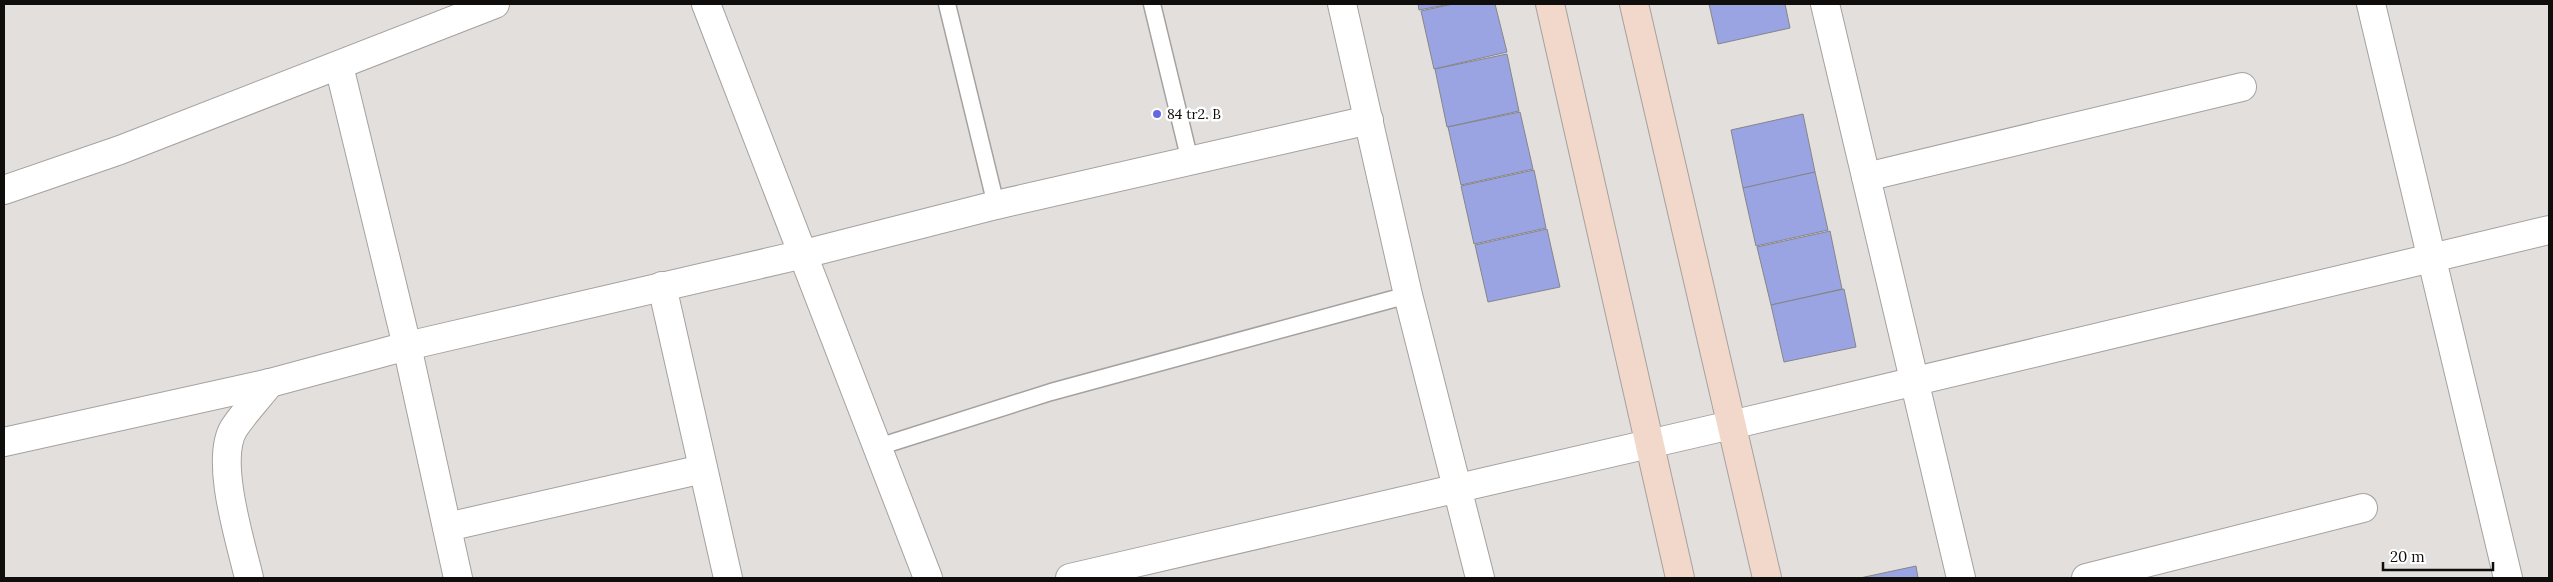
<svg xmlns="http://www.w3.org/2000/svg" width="2553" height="582" font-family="Lora,serif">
<rect width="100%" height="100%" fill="#e3dfdd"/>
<g fill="#9ba4e3" stroke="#858589">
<path d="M1418,4H1450L1419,10Z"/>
<path d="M1453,4H1495L1507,52L1434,69L1421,11Z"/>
<path d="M1709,4H1785L1790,28L1718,44Z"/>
<path d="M1507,54L1519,111L1447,127L1435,69Z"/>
<path d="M1520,112L1533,169L1461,185L1448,127Z"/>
<path d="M1803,114L1815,172L1743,188L1731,130Z"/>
<path d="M1534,170L1546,228L1474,244L1461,186Z"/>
<path d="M1815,172L1828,230L1756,246L1743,188Z"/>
<path d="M1547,229L1560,287L1488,302L1475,245Z"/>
<path d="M1830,231L1842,289L1771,305L1757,247Z"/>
<path d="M1844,289L1856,347L1784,362L1771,305Z"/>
<path d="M1916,566L1918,578H1860Z"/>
</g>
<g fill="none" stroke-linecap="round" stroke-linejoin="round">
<defs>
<g id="lane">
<path d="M947,4L996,205"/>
<path d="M1152,4L1190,161"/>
<path d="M878,447L1051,392L1408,295"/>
</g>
<g id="street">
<path d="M706,4L928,578"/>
<path d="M1342,4L1408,295L1480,578"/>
<path d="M1825,4L1961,578"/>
<path d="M2371,4L2508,578"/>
<path d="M339,66L407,346L458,578"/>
<path d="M1866,177L2242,87"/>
<path d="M4,190L120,150L495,4"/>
<path d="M662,286L728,578"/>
<path d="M4,442L270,383L407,346L804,254L996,205L1369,120"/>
<path d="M447,527L703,469"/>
<path d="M249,578C241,543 214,460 234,428C244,413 258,398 270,383"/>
<path d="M1070,578L1731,425L2549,230"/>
<path d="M2086,578L2363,508"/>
</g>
<g id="secondary">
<path d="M1550,4L1680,578"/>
<path d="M1634,4L1767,578"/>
</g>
</defs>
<use href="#lane" stroke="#a5a19f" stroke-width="19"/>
<use href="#street" stroke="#a5a19f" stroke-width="30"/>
<use href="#secondary" stroke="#a5a19f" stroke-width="30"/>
<use href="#lane" stroke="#fff" stroke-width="16"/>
<use href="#street" stroke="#fff" stroke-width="28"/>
<use href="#secondary" stroke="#f1d8ca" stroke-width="28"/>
</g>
<circle fill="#6368e0" stroke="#fff" stroke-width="2" cx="1157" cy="114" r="5"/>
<g text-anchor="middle" stroke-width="5" stroke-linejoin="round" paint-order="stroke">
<g font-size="14" fill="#100e0d" stroke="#fff" text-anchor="start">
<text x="1167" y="119">84 tr2. B</text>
</g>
</g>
<rect width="2553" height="582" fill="none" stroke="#100e0d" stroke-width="10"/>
<path d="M2383 562v8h110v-8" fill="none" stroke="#100e0d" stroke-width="2.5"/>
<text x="2390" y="562" font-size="15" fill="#100e0d" stroke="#ffffff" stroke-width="4" paint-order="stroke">20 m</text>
</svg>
